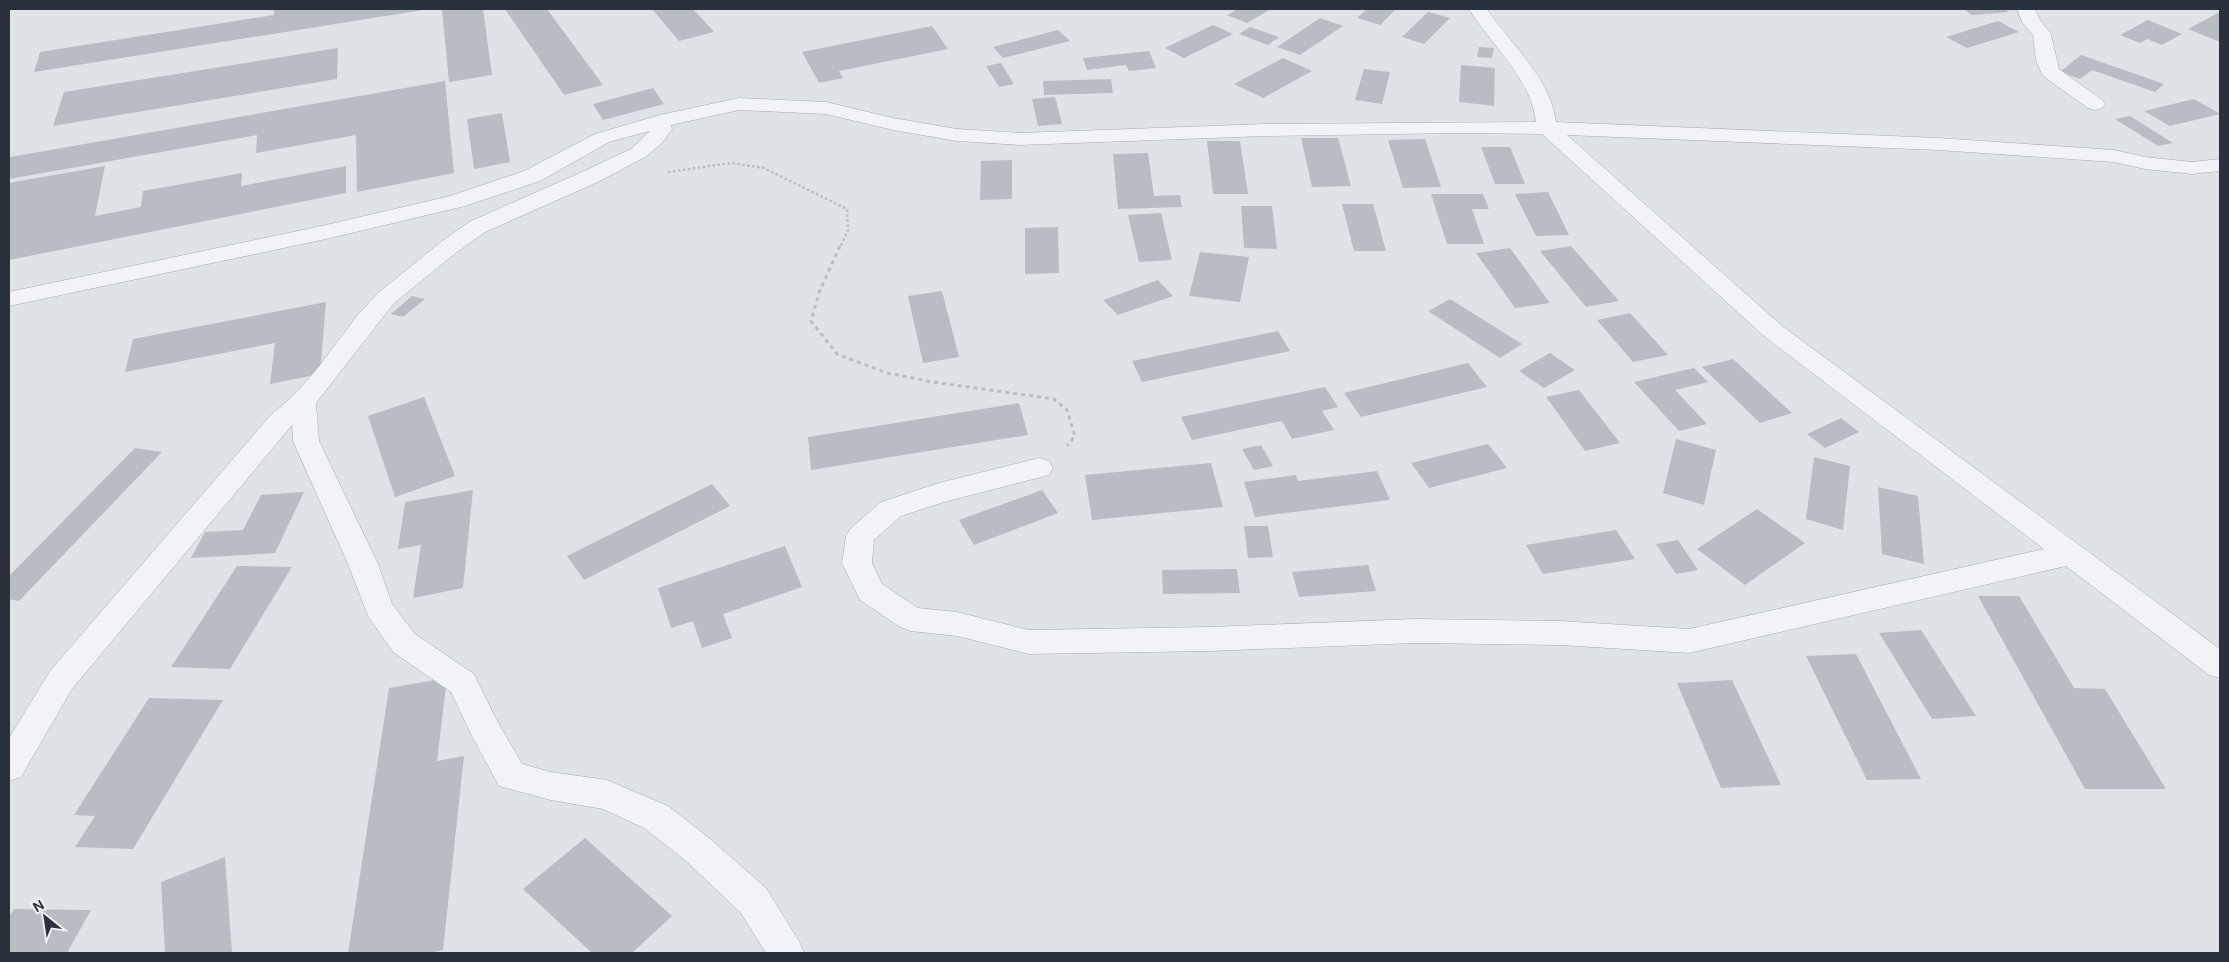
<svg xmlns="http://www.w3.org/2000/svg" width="2229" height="962" font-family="'DM Sans',sans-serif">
<rect width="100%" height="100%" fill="#dfe3e7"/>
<g fill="#b7bdc3">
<path d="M274,9L423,10L34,72L40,52L274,15Z"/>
<path d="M442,9H483L492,75L449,82Z"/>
<path d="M505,9H547L603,85L564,95Z"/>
<path d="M652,9H693L714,32L679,41Z"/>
<path d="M1238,9H1271L1247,23L1227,15Z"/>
<path d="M1367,9H1396L1380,25L1357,18Z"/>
<path d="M1964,9H2004L2009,12L1972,15Z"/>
<path d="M1428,12L1450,18L1424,44L1402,37Z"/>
<path d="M2218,13L2220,14V42L2188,29Z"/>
<path d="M1320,18L1343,26L1300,55L1277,47Z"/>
<path d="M2148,20L2182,34L2162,45L2147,39L2140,43L2120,35Z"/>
<path d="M1998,21L2019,32L1967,48L1946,37Z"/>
<path d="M1213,25L1233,34L1184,58L1165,48Z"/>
<path d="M932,26L948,49L839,71L843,78L819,83L802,52Z"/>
<path d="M1250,27L1279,37L1268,45L1239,34Z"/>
<path d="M1058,30L1070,41L1003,58L993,47Z"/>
<path d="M1479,47L1494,48L1492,58L1477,57Z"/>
<path d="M338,48L337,79L53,126L64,92Z"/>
<path d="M1149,51L1156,68L1129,71L1126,65L1087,70L1083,58Z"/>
<path d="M2081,55L2164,84L2155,92L2092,70L2080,79L2060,72Z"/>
<path d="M1283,58L1312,71L1263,98L1234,84Z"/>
<path d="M1001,63L1014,84L999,87L986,66Z"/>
<path d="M1461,65L1495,68L1494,106L1459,102Z"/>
<path d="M1364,69L1390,72L1382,104L1355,100Z"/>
<path d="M1111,79L1113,93L1044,95L1043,81Z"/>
<path d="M445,81L454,173L357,192L356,135L256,153L257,135L9,179L10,157Z"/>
<path d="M653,88L664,104L603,120L593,104Z"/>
<path d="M1055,97L1062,124L1038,126L1032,99Z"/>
<path d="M2194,99L2220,114L2170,126L2144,111Z"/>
<path d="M502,113L510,162L474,169L467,119Z"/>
<path d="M2130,116L2173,143L2158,146L2115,119Z"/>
<path d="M1301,138H1338L1351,186L1312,187Z"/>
<path d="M1425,139L1441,187L1403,188L1388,140Z"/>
<path d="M1207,141H1240L1248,194H1213Z"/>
<path d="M1481,147H1510L1525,184H1495Z"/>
<path d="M1148,153L1154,196L1180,195L1182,207L1118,209L1113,154Z"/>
<path d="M1012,160V199L980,200L981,161Z"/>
<path d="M105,166L95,216L141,207L143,191L242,173L241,186L346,166V193L9,260V183Z"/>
<path d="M1548,192L1569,235L1536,236L1515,194Z"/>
<path d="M1431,194H1483L1489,209H1472L1484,244H1447Z"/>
<path d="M1342,204H1373L1386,251H1354Z"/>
<path d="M1241,206H1272L1277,249L1244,248Z"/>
<path d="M1161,213L1172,260L1139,262L1128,215Z"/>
<path d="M1058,227L1059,273L1025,274V228Z"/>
<path d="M1571,246L1619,301L1586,307L1540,251Z"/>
<path d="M1510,248L1550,303L1515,308L1476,253Z"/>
<path d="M1200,252L1249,257L1240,302L1189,296Z"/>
<path d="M1158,280L1173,296L1118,315L1103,300Z"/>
<path d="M942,291L959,357L923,363L908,296Z"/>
<path d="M412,296L425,299L403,317L391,314Z"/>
<path d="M1450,299L1522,344L1500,358L1428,311Z"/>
<path d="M326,302L320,374L270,384L275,343L125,372L133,339Z"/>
<path d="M1630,313L1668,355L1633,362L1597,320Z"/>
<path d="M1278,331L1290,351L1142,382L1132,361Z"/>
<path d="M1550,353L1575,370L1544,388L1519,371Z"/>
<path d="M1733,359L1792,413L1760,423L1702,367Z"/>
<path d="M1468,363L1487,387L1361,417L1344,393Z"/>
<path d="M1694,368L1708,382L1675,390L1707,424L1679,431L1634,382Z"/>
<path d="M1325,387L1338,407L1322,411L1334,430L1292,439L1282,421L1192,440L1181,417Z"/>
<path d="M1579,390L1620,443L1585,451L1546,397Z"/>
<path d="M424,397L455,476L395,497L368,416Z"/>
<path d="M1019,403L1028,435L811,470L808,437Z"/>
<path d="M1841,418L1859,432L1825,448L1807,434Z"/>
<path d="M1676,439L1716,450L1704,505L1663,493Z"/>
<path d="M1488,444L1507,468L1429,488L1411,463Z"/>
<path d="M1261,445L1273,466L1254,470L1242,449Z"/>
<path d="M135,448L162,452L19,601L9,599V576Z"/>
<path d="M1814,457L1850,466L1843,530L1806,519Z"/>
<path d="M1211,463L1223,507L1092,520L1085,475Z"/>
<path d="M1377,471L1390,500L1255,517L1244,482L1296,475L1298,481Z"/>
<path d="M712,484L730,506L584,580L567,556Z"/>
<path d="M1878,487L1918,496L1924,564L1882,554Z"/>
<path d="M473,490L463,588L413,598L421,545L398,549L405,502Z"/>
<path d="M1042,490L1058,513L974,545L959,520Z"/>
<path d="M304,492L275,553L191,558L205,532L243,530L261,495Z"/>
<path d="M1757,509L1805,543L1745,585L1697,549Z"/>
<path d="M1244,526H1268L1273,557L1248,558Z"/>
<path d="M1616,530L1635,559L1543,574L1526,545Z"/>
<path d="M1678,540L1698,570L1676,574L1656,544Z"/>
<path d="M785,546L802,587L723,614L732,638L702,648L693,621L671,628L658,588Z"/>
<path d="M1368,565L1376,591L1299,597L1292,572Z"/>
<path d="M237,566L292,567L230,669L171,667Z"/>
<path d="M1237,569L1240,593L1163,594L1162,570Z"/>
<path d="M1978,596H2019L2074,688L2105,689L2166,789H2085Z"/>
<path d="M1921,630L1976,716L1932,719L1879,633Z"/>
<path d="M1856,654L1921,779L1867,780L1806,656Z"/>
<path d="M447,678L437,761L464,756L443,950L429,953H348L389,688Z"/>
<path d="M1732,680L1781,785L1721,788L1677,683Z"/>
<path d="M149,698L223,700L133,849L75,847L95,816L74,815Z"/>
<path d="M585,838L672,916L632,953H592L523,889Z"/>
<path d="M225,857L232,953H165L161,882Z"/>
<path d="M14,909L91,910L67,953H9V917Z"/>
</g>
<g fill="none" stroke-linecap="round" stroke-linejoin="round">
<defs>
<g id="street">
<path d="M1469,9H1487C1511,45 1550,77 1556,122L1938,138L2114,150L2145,157L2192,162L2220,159V171L2192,174L2145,169L2114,162L1938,150L1567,135L1782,326L2220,649V678L2209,675L2066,566L1689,653L1560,645L1415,643L1210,651L1029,654L957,636L911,631L900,627L860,600L842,563L846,536L850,529L881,502L939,483L1039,458L1049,461L1053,468L1049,475L944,502L901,516L874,540L872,563L882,584L918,608L957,612L1029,630L1210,627L1415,619L1560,621L1689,629L2044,549L1764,336L1542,134L1459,133L1265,136L1020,145L957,141L893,130L826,114L739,110L671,125L672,129L661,144L645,157L598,182L485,232L457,252L394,303L316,403L319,441L378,564L392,604L415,634L474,674L496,719L522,764L551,772L607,780L668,806L709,838L766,888L799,941L804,953H766L740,912L685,860L644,828L603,809L551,800L499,786L472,736L451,692L393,652L368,616L348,564L293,441L292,425L72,689L21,777L9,781V738L50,671L270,416L294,395L317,369L357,316L378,293L441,242L469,222L582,172L631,149L650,131L609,142L540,181L465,206L326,239L9,306V292L326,225L450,196L524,171L595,134L660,115L739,98L826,102L893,118L957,129L1020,133L1265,124L1536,122C1531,78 1491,45 1469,9Z"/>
<path d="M2017,9H2035L2040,20L2051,34L2059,69L2102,100L2105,104L2102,108L2095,110L2088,108L2043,76L2036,61L2033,35L2022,22Z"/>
</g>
</defs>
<use href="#street" stroke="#a5aab0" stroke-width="1"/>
<path stroke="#b9bdc2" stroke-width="2.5" stroke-dasharray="2.5 2.5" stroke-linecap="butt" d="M668,172L731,163L764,168L847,209L848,230L840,248"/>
<path stroke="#b9bdc2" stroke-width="3" stroke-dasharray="4 4" stroke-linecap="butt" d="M840,246L820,290L811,321L837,354L887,373L933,382L1054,399L1067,410L1075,436L1067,446"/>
<use href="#street" fill="#f1f3f6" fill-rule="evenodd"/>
</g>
<rect width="2229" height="962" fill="none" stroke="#29323c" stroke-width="20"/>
<g transform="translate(45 917) rotate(330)" stroke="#eef1f5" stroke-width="4" paint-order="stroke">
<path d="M0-4L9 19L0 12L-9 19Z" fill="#29323c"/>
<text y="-8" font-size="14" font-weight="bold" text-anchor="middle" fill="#29323c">N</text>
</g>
</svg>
